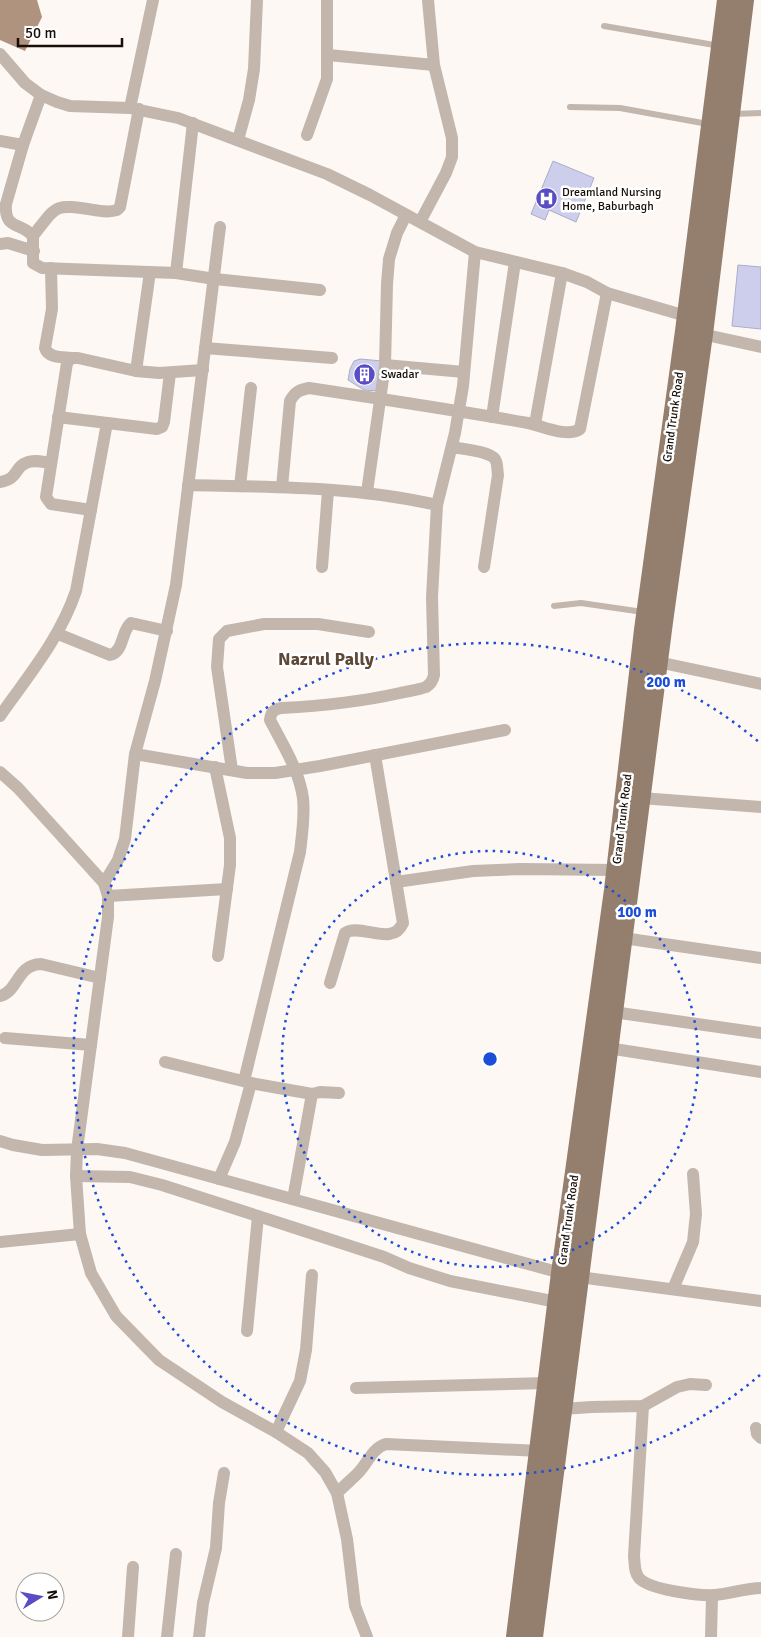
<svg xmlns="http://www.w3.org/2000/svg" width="761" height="1637" font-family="Signika,sans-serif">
<rect width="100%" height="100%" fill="#fdf8f4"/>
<path fill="#af937f" d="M0,0H37L42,17L25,51L0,40Z"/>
<g fill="#ccceeb" stroke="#abadc9">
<path d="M553,161L594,178L576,222L549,210L545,220L531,214Z"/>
<path d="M738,265L761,267V329L732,326Z"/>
<path d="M360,359L382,361L380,391L364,390L348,380L350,369L354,361Z"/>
</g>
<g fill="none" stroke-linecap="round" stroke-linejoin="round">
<g stroke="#c3b6ad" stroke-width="6">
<path d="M604,26L720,46"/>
<path d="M570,107L620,108L708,124"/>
<path d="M733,114L761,113"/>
<path d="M554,606L581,603L643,612"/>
</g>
<g stroke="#c3b6ad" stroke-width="12">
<path d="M0,54L25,83L41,95L57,102L70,106L130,108L178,118L327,174L370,195L475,252L562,273L587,282L607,293L686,316"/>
<path d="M328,55L434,65"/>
<path d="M41,95L23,145L6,204C4,230 21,222 33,236V263L42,268L176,273L215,279L320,290"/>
<path d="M130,108L153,0"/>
<path d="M307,135L327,79V0"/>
<path d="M238,140L249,100L254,69L257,0"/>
<path d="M0,141L23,145"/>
<path d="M420,222L446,173L452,157V138L434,65L428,0"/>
<path d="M33,236C58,204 53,204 94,210C102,211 109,213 117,210L120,207L139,109"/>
<path d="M0,244L8,243L34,251"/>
<path d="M51,268L52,309L45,348C48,358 62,357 71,358"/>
<path d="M176,273L193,123"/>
<path d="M697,333L761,347"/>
<path d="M205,348L332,358"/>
<path d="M385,365L464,372"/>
<path d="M136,371L150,272"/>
<path d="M58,417L157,429L162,427L164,422L170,373"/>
<path d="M492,417L515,262"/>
<path d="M535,424L562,273"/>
<path d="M452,447C462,449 489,451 495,459C498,464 497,470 498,475L484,567"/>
<path d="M0,482C19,479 14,467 26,463C33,459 43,462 51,463"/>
<path d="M188,485C271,487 356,486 437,505"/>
<path d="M240,486L251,388"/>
<path d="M282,487L290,401C295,392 299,390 309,388C382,399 455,410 528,423C543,426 567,438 580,429L607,293"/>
<path d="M367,492L385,365L387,284L389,259L397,233L406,215"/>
<path d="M91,510L51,504L46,497L67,363L71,358H78L136,371L159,373L203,370"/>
<path d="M322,567L328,491"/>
<path d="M58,634L110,655C124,652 121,631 131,623L167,631"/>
<path d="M658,662L761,684"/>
<path d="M0,716C29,675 60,638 76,591L107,423"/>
<path d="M135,754L247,773H275L320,766L505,730"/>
<path d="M215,767L230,838V865L218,956"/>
<path d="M232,770L217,667L219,639L227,631L264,624H318L369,632"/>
<path d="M0,772L18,788L104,883L108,896V917L77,1150L76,1176L80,1234L91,1273L116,1316L159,1360L222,1402L276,1432L308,1453L325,1472L337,1493L347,1539L355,1606L367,1637"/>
<path d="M641,798L761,807"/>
<path d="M396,882L473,871L520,869L616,870"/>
<path d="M104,883L118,860L125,839L135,754L155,681L176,585L220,227"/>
<path d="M108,896L227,889"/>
<path d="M623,938L761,958"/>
<path d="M330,983L345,933C360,922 392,948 403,923L375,755"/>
<path d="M0,996C19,991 16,965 41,964L100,978"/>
<path d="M613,1012L761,1033"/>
<path d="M5,1038L91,1045"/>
<path d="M608,1048L761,1072"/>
<path d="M165,1062L251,1083L312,1094"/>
<path d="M244,1081L300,852C302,834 305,816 303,798C299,770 283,745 270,720C271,712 273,710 281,708C321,706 360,702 400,693C408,691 418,690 426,687C431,684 433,680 434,675L432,597L437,505L455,433L463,386L475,252"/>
<path d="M0,1141L13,1145L42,1150L97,1149L125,1153L561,1273"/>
<path d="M76,1176L130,1177L162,1185L292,1227L384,1257L409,1268L450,1281L557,1302"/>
<path d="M219,1179L235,1142L251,1083"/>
<path d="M293,1199L312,1094L320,1092L339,1093"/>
<path d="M0,1242L80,1234"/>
<path d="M579,1277L761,1301"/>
<path d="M673,1289L693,1242L696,1214L693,1174"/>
<path d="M247,1331L258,1216"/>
<path d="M356,1388L548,1383"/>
<path d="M643,1406L634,1556C635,1564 634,1572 639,1578C649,1590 700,1596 715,1595C730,1594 745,1588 761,1588"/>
<path d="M562,1409L592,1407L643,1406L677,1387L690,1384L706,1385"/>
<path d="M756,1428L757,1434L761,1438"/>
<path d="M276,1432L300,1381L306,1350L312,1275"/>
<path d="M337,1493C344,1486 351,1480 358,1473C368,1463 372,1448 386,1444L540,1451"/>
<path d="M128,1637L133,1567"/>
<path d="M167,1637L176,1554"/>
<path d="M199,1637L203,1603L216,1548L219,1503L224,1473"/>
<path d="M711,1637L712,1596"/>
</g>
<g stroke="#947e6d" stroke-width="20">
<path d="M516,1637L561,1273L614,890L644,630L685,331L727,0"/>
<path d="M533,1637L663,622L703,334L744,0"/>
</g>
</g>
<g fill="none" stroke="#1d4ed8" stroke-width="2.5" stroke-dasharray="2.5 5">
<circle cx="490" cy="1059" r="208"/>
<path d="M760 1375A416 416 0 1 1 760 743"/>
</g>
<defs>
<symbol id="hospital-disc" viewBox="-11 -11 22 22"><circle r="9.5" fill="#5a4cc4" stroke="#fff"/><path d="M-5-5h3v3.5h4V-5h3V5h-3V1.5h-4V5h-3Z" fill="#fff"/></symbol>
<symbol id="building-disc" viewBox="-11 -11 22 22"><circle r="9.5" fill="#5a4cc4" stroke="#fff"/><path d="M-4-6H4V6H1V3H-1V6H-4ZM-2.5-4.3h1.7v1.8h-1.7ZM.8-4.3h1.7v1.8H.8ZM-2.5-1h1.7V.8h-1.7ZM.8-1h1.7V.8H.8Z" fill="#fff"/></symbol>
</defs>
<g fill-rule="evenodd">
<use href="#hospital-disc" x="534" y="186" width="25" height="25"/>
<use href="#building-disc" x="352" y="362" width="25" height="25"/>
</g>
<g text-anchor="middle" stroke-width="5" stroke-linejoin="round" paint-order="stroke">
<g font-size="12" fill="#170e07" stroke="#fff" text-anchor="start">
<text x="562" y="196">Dreamland Nursing<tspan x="562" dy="14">Home, Baburbagh</tspan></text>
<text x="381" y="378">Swadar</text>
</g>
<g font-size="12" fill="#170e07" stroke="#fff">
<text transform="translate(673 417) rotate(-82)" y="4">Grand Trunk Road</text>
<text transform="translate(622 819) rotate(-83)" y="4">Grand Trunk Road</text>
<text transform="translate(568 1220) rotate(-82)" y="4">Grand Trunk Road</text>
</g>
<g font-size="18" font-weight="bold" fill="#5e4837" stroke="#fff">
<text x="326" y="665">Nazrul Pally</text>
</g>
</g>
<circle cx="490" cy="1059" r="8" fill="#1d4ed8" stroke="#fff" stroke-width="2.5"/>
<g font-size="15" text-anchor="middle" font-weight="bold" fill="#1d4ed8" stroke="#fff" stroke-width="5" stroke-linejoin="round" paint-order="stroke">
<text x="666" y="687">200 m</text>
<text x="637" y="917">100 m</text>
</g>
<g transform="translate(40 1597) rotate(80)"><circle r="24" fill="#ffffff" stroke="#a29f9c"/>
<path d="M0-4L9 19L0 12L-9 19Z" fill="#5a4cc4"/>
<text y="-8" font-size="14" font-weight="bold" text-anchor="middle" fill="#170e07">N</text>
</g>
<path d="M18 38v8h104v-8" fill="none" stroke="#170e07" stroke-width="2.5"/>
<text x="25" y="38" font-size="15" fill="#170e07" stroke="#ffffff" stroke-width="4" paint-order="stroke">50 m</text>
</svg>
